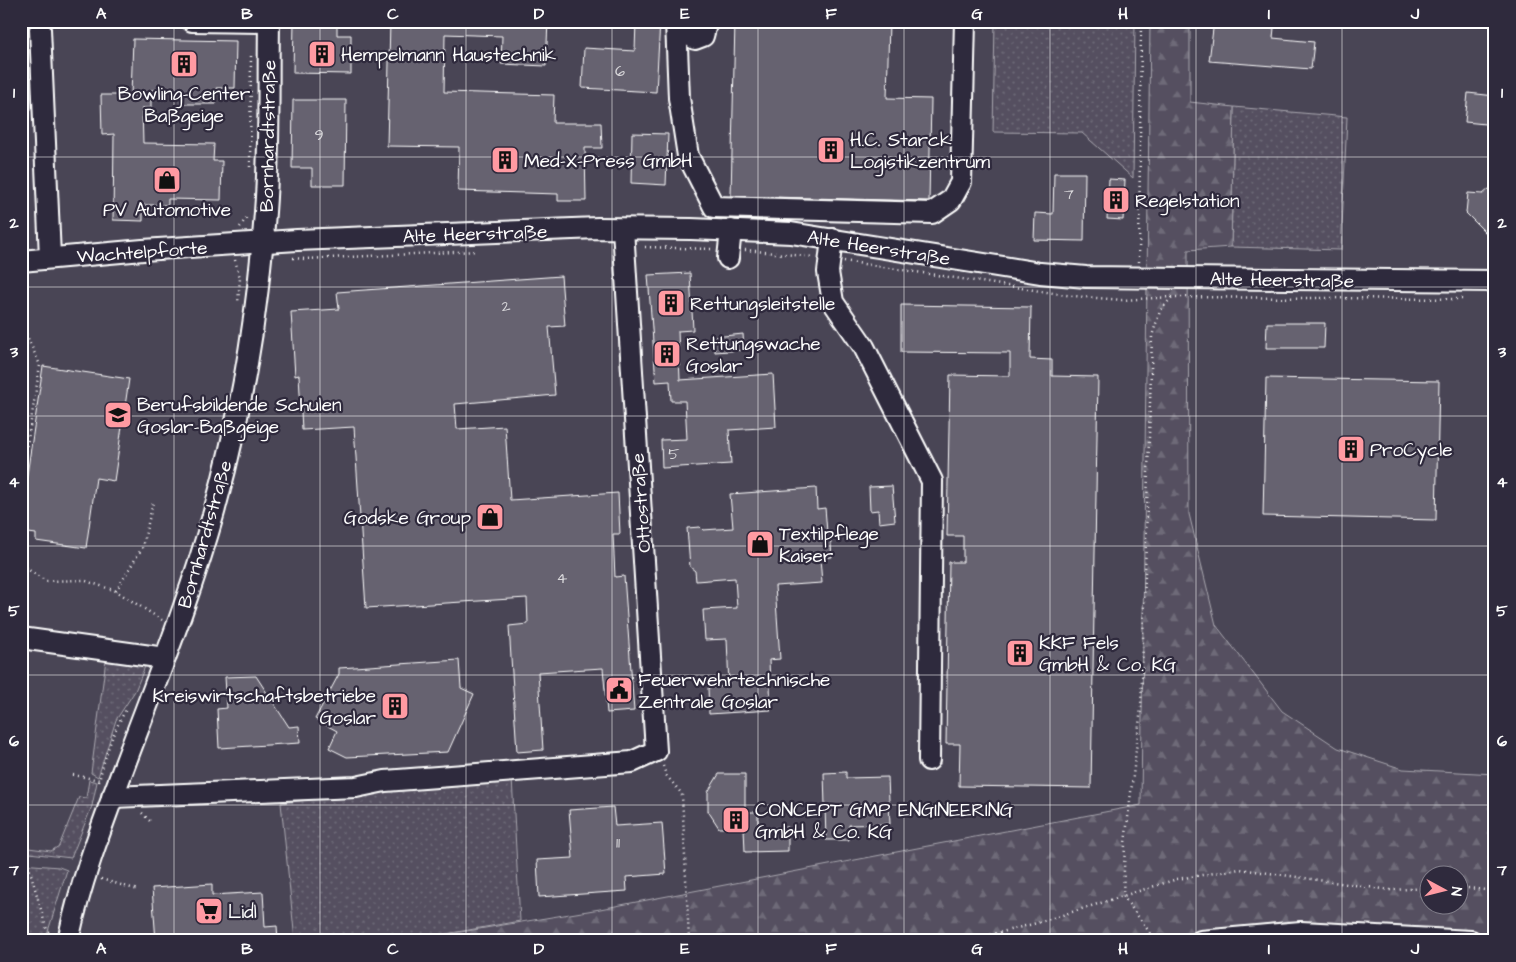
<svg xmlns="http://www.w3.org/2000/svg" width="1516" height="962" font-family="'Architects Daughter',sans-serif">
<defs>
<pattern id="grass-dots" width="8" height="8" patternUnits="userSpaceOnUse" patternTransform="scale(1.25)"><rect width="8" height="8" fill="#555060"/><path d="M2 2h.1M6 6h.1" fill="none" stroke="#6e6a78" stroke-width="1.8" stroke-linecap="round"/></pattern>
<pattern id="forest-firs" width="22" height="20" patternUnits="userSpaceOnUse" patternTransform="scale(1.25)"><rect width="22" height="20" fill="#555060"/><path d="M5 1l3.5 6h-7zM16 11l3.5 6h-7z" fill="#6e6a78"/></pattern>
</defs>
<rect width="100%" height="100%" fill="#3c3749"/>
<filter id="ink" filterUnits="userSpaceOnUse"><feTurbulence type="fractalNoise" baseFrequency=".02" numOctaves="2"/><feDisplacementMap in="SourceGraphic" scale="10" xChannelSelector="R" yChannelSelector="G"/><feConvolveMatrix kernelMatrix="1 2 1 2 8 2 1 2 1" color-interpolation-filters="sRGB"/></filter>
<g filter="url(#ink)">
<g fill="#494455">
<path d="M21,21H1150L1141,805L600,909L520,921L512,778L282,803L295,941H21Z"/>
<path d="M1190,21H1495V774L1403,769L1338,748L1282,711L1216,625L1189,514L1188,250L1231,246L1234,108L1190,102Z"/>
</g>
<g fill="url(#grass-dots)" stroke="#aaa8b0">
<path d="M995,21H1135L1133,178L1082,133L993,132Z"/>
<path d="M1234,107L1347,117L1341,250L1231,247Z"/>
<path d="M106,659L146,664L135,691L116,720L98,777L91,773Z"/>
<path d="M512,778L520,921L406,941H295L281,803Z"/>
<path d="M89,780L97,782L92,806L71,858L21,852V847L51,851L59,846L79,797L86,798Z"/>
<path d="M21,864L59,867L67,870L45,941H21Z"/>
</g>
<path fill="url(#forest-firs)" stroke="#aaa8b0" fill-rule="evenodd" d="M1150,21H1190V102L1234,107L1231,247L1188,250L1189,514L1216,625L1282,711L1338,748L1403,769L1495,774V934L1288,921L1143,941H406L600,909L1141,805ZM1428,874H1458V904H1428Z"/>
<g fill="#666270" stroke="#fff">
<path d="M294,21H337V35H351V74L293,73Z"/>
<path d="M390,21H548L546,66L501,64L502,36L445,34L444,92L554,95L553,123H601L602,148H585L586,201H558V194L458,191L459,147L387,146Z"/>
<path d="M636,21H660L656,92L582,88L584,48L635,51Z"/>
<path d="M735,21H889L887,98L931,99L929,201L731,196Z"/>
<path d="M1214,21H1253V26L1274,28L1273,38L1314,42L1311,69L1209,61Z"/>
<path d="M133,39L236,41L235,88H216V104H180V90H151V108H142L143,143L214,144L213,161H222L221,200L168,199V205H143V221L113,220L114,134L102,135L101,95H131Z"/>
<path d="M1468,93L1495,96V125L1465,122Z"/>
<path d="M293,100H346L345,185H312V168H292Z"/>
<path d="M632,133L668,134L666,185L631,183Z"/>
<path d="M1054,173H1085L1084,241L1034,240L1035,213L1053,214Z"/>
<path d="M1109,179L1125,180L1123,220L1107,219Z"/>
<path d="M1495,184V242L1466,213L1468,193L1483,194Z"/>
<path d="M690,273L693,330L678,331L680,380L773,374L776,427L729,430L731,464L662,468L661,440L687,439L685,401H671L670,381L656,382L648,275Z"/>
<path d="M561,276L565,326L549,327L555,395L455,404L457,429L505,426L510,500L618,493L620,534H613L615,577L624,576L634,711L607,713L603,668L538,672L543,750L517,752L509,626L528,624L527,598L366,608L354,427L302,430L299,375L295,376L291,312L339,309L337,292Z"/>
<path d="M901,305L1031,307L1030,359L1052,360V376L1098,377L1091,788L959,786L960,744H946L949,562H963V536H947L950,375L1010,376V353L901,352Z"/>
<path d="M1267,323H1325L1324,348H1266Z"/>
<path d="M743,334L744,350L715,352L714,337Z"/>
<path d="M43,366L129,379L114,481L96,478L86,548L36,541V534L21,532V516Z"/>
<path d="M1266,378L1439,381L1436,520L1263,516Z"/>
<path d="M892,486L895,521L879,523L878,510L870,511L869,487Z"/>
<path d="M816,488L817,509L825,508L827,532L830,531L832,557L820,558L822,583L775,586L780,659L769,660L771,710L709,714L708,688L729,686L727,639L705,640L703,610L737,608L735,578L696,581L695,571L690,567L687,528L700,527L703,530L733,528L730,494Z"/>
<path d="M459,660L461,688L474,694L448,752L347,757L329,748L337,731L315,719L339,674V668Z"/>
<path d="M256,676L289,727L299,726L300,743L219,748L217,709L227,708L225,677Z"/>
<path d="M846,772V778L888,777L890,824L849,825V840H826L824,773Z"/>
<path d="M719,774H745V812H758V828L788,827V851L745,852L744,828H719L708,811V792Z"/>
<path d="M613,807L615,826L662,823L666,874L626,877L627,891L539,897L537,860L573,858L569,810Z"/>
<path d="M212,884V895L263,892L265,927L277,926L278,941H156L152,888Z"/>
</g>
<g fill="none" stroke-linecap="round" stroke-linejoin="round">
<defs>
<g id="minor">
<path d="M192,21L269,22"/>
<path d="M676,21L679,98L688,156L714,207L932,213L951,200L961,182L965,21"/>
<path d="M676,23L695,39L703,36L707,21"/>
<path d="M40,29L50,257"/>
<path d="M832,239L828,272L833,302L864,347L932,481L929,760"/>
<path d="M728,258L731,230"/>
<path d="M21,261L143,250L297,240L598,228L691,229L791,233L1040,273L1086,277L1495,281"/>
<path d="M21,638L165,658"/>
<path d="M112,797L356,787L385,781L632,762L656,751L623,229"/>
<path d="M68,941C81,879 103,823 125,764C156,681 190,598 214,512C241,415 258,313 265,212C270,149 268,85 269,21"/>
<path d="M1201,941L1301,932L1471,941"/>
</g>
</defs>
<use href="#minor" stroke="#fff" stroke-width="24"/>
<g stroke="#fff" stroke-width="2.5" stroke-dasharray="1 4" stroke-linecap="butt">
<path d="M250,167L251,55"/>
<path d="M240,227L247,217"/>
<path d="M645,247L712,249"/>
<path d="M745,250L814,257"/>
<path d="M293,258L305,259L477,251"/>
<path d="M235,260L240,278L238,303"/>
<path d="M844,261L1073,296L1122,300L1172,297L1465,299"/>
<path d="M1139,262L1141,21"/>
<path d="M21,334H26L40,365L21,483"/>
<path d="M21,565L46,581L83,580L116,591L162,620"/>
<path d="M116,591L142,548L153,503"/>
<path d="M21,690L25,691L21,719"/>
<path d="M663,766L666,775L682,794L689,941"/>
<path d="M73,775L100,780"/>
<path d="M99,782C104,757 114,729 127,708"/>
<path d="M142,813L151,822"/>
<path d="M27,860L47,931L52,935"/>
<path d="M101,879L138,890"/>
<path d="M1458,887L1495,891"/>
<path d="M966,941L1037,923L1177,879L1240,869L1390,890L1428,888"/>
<path d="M1156,941L1123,896L1125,843L1141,708L1152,336L1160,311L1172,297"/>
</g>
<use href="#minor" stroke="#2f2a3d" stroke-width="20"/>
</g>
</g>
<path fill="none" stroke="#fff" stroke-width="1" stroke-opacity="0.55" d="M174,21V941M320,21V941M466,21V941M612,21V941M758,21V941M904,21V941M1050,21V941M1196,21V941M1342,21V941M21,157H1495M21,287H1495M21,416H1495M21,546H1495M21,675H1495M21,805H1495"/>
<defs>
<symbol id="building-square" viewBox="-11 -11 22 22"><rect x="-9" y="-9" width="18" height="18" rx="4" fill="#ff9aa2" stroke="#2f2a3d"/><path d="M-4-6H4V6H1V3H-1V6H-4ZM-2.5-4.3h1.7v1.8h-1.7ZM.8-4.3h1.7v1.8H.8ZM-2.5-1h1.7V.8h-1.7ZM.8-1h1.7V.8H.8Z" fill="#111"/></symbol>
<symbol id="shop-square" viewBox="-11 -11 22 22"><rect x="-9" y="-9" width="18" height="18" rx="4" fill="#ff9aa2" stroke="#2f2a3d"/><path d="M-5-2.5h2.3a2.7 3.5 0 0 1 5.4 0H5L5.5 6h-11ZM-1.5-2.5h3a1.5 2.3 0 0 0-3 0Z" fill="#111"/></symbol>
<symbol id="school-square" viewBox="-11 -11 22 22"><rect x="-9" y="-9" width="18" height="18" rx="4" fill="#ff9aa2" stroke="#2f2a3d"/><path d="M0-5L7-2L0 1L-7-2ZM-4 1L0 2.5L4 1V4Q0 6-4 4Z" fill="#111"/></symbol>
<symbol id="civic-square" viewBox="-11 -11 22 22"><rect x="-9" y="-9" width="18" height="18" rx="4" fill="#ff9aa2" stroke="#2f2a3d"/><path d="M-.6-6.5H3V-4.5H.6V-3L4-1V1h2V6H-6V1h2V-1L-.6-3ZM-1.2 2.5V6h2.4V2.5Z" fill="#111"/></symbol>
<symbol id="supermarket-square" viewBox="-11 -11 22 22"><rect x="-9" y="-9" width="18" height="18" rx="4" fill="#ff9aa2" stroke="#2f2a3d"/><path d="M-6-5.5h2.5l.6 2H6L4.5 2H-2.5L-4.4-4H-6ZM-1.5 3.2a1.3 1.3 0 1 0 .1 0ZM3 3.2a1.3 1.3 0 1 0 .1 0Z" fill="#111"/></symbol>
</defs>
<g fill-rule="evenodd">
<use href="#building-square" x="306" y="38" width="32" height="32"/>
<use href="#building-square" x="168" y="48" width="32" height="32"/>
<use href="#building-square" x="815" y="134" width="32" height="32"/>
<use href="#building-square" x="489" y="144" width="32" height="32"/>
<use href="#shop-square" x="151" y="164" width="32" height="32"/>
<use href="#building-square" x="1100" y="184" width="32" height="32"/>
<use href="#building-square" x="655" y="287" width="32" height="32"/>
<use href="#building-square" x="651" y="338" width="32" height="32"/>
<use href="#school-square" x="102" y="399" width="32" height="32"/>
<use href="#building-square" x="1335" y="433" width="32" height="32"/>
<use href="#shop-square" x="474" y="501" width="32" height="32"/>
<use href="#shop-square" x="744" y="528" width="32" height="32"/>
<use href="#building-square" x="1004" y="637" width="32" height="32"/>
<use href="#civic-square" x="603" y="674" width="32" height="32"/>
<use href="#building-square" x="379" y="690" width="32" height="32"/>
<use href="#building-square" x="720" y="804" width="32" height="32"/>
<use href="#supermarket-square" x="193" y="895" width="32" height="32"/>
</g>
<g text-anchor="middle" stroke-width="4.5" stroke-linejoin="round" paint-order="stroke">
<g font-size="16" fill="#d9d8db">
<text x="620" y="76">6</text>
<text x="319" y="140">9</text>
<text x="1069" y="199">7</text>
<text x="506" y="311">2</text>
<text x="674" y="459">5</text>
<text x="562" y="583">4</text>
<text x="618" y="848">11</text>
</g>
<g font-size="19" fill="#fff" stroke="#2f2a3d" text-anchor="start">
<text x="341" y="61">Hempelmann Haustechnik</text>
<text x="184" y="100" text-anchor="middle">Bowling-Center<tspan x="184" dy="22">Baßgeige</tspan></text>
<text x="850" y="146">H.C. Starck<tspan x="850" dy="22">Logistikzentrum</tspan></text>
<text x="524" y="167">Med-X-Press GmbH</text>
<text x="1135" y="207">Regelstation</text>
<text x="167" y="216" text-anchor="middle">PV Automotive</text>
<text x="690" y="310">Rettungsleitstelle</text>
<text x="686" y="350">Rettungswache<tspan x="686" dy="22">Goslar</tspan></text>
<text x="137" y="411">Berufsbildende Schulen<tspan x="137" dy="22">Goslar-Baßgeige</tspan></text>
<text x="1370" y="456">ProCycle</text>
<text x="471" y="524" text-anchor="end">Godske Group</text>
<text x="779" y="540">Textilpflege<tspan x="779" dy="22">Kaiser</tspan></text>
<text x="1039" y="649">KKF Fels<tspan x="1039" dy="22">GmbH &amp; Co. KG</tspan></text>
<text x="638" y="686">Feuerwehrtechnische<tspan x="638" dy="22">Zentrale Goslar</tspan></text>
<text x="376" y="702" text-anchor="end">Kreiswirtschaftsbetriebe<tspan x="376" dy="22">Goslar</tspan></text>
<text x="755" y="816">CONCEPT GMP ENGINEERING<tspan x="755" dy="22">GmbH &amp; Co. KG</tspan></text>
<text x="228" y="918">Lidl</text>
</g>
<g font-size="19" fill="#fff" stroke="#2f2a3d">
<text transform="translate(267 136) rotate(-89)" y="7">Bornhardtstraße</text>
<text transform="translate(475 233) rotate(-2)" y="7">Alte Heerstraße</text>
<text transform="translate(879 247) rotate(9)" y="7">Alte Heerstraße</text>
<text transform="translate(142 251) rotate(-4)" y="7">Wachtelpforte</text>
<text transform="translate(1282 279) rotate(1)" y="7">Alte Heerstraße</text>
<text transform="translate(640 503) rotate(-94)" y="7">Ottostraße</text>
<text transform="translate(204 534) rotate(-74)" y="7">Bornhardtstraße</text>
</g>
</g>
<rect width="1516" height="962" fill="none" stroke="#2f2a3d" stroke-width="55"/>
<g transform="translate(1444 890) rotate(97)"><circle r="24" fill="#2f2a3d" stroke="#827f8b"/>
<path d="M0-4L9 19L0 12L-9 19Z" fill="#ff9aa2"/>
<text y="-8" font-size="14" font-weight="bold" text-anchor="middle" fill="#ffffff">N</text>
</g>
<rect x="28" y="28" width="1460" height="906" fill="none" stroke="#fff" stroke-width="2"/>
<g font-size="16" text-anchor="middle" font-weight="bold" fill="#fff">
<text x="101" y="19">A</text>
<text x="247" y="19">B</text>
<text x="393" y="19">C</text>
<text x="539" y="19">D</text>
<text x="685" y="19">E</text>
<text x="831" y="19">F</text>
<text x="977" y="19">G</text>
<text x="1123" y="19">H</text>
<text x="1269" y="19">I</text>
<text x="1415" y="19">J</text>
<text x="14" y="98">1</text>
<text x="1502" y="98">1</text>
<text x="14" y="228">2</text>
<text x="1502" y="228">2</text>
<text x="14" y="357">3</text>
<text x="1502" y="357">3</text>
<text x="14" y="487">4</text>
<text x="1502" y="487">4</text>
<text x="14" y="616">5</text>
<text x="1502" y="616">5</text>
<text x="14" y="746">6</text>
<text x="1502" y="746">6</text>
<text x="14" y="875">7</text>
<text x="1502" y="875">7</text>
<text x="101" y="954">A</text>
<text x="247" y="954">B</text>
<text x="393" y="954">C</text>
<text x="539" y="954">D</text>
<text x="685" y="954">E</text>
<text x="831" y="954">F</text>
<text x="977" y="954">G</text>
<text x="1123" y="954">H</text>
<text x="1269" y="954">I</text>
<text x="1415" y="954">J</text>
</g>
</svg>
